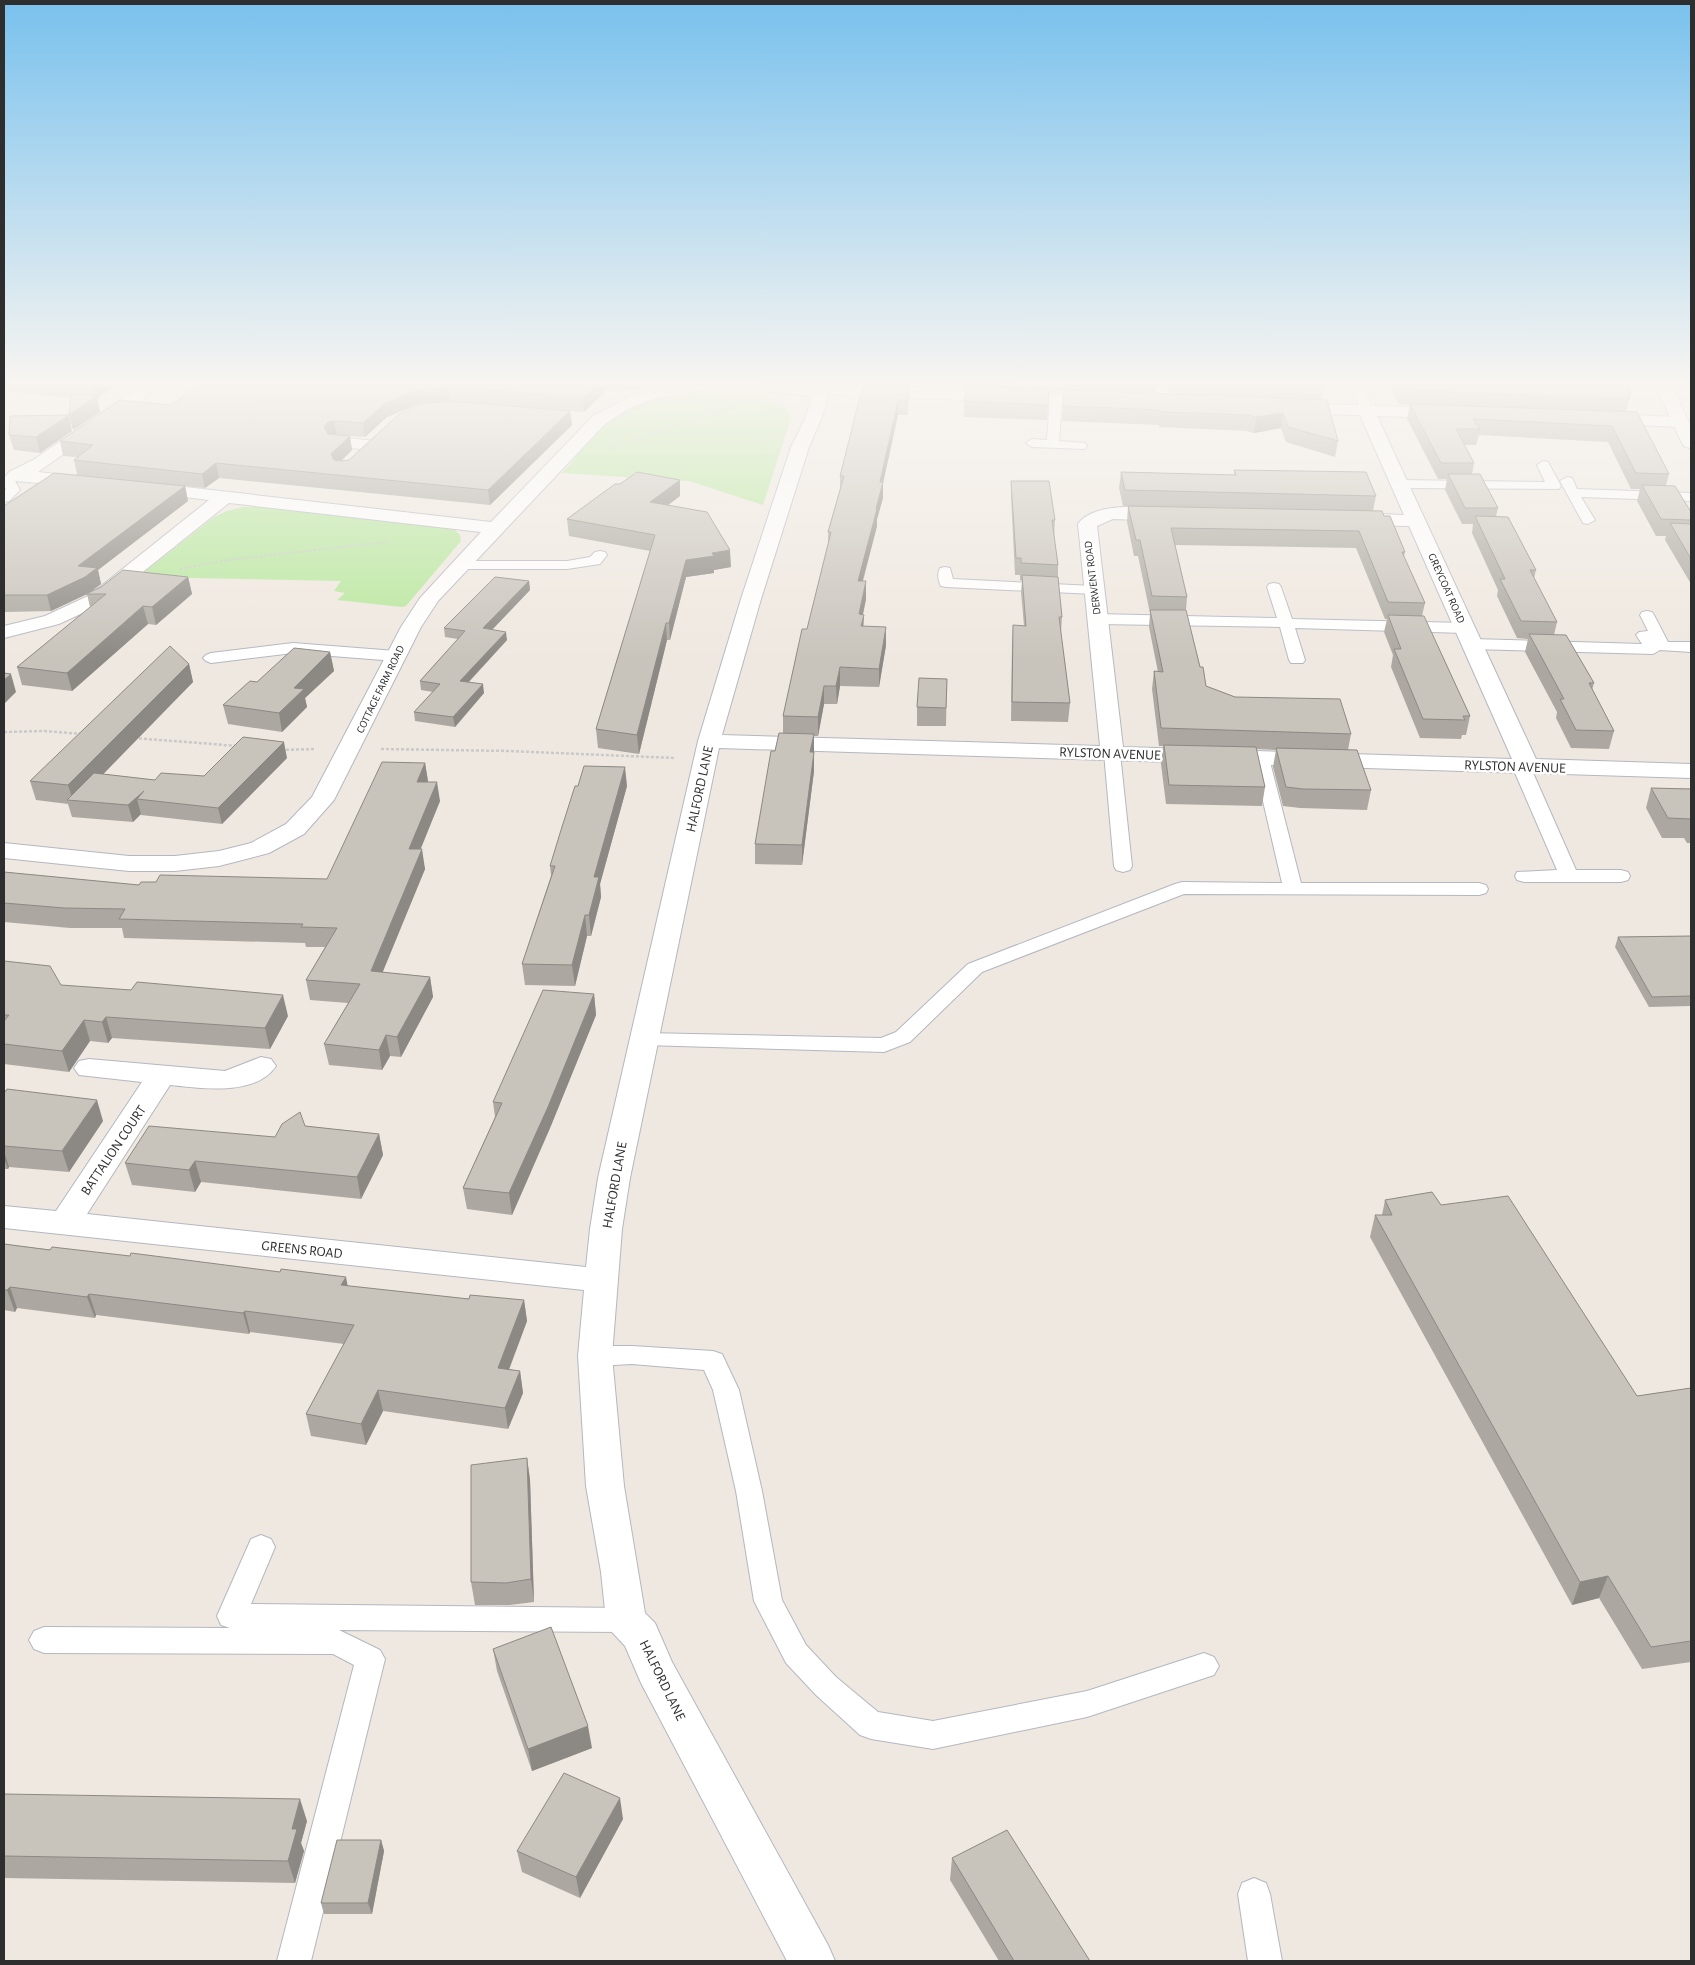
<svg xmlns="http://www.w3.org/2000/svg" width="1695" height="1965" font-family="'Alegreya Sans',sans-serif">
<rect width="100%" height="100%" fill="#efe8e0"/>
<g fill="#b6e79b">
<path d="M727,390L728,393C748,394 784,396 791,418L763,505L689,481L562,473C579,455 595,432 615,417C646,394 689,391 727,390Z"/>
<path d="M243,507H264L453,528L460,535L461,541L406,606L402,607L337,600L345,593L334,591L341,581L138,577L214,517L227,511Z"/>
</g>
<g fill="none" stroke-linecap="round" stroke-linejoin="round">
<defs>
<g id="service">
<path d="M1156,385H1168L1169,403L1167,406L1163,407L1157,403Z"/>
<path d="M1352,385H1364L1372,410L1370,413L1366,414L1360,410Z"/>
<path d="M1056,395L1062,399L1059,441L1085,443L1087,446L1085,449L1032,447L1026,443L1032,439L1047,440L1050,399Z"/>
<path d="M1543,461L1548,462L1561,486L1559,489L1400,488L1393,484L1400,480L1545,482L1537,465Z"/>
<path d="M4,475L15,481L20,490L9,501L4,502V491L6,489L4,485Z"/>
<path d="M1567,477L1572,478L1577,489L1691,493V501L1581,497L1595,520L1588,524L1583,523L1560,481Z"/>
<path d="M600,551L605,552L607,555L600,564L567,569H460L455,568L453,565L455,562L460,561H567L590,557L595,552Z"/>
<path d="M945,567L950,568L953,579L1094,586L1099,587L1101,590L1099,593L1094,594L946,587L941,586C938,581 937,573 940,568Z"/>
<path d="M1274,583L1279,584L1281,587L1292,619L1465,623L1470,625L1473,628L1470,631L1465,633L1295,628L1305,660L1303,663H1291L1289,660L1280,627L1097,624L1092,622L1089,619L1092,616L1097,614L1277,618L1267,587L1269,584Z"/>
<path d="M1647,611L1652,612L1654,615L1668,642H1691V652L1660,650L1653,654L1472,649L1467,647L1464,644L1467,641L1472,639L1642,644L1636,635L1639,632L1648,631L1640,615L1642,612Z"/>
<path d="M293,643L396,651L401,653L404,656L401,659L396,661L293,653L211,663L206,661L203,658L206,655L211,653Z"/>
<path d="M1112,748L1118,749L1120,753L1132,866L1130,870L1123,872L1116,870L1114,866L1104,753L1106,749Z"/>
<path d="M1261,753L1267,754L1269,758L1301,883H1479L1486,885L1488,889L1486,893L1479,895L1184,894L982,972L910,1042L884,1052L644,1045L637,1044L634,1039L637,1034L644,1033L881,1038L896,1032L968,964L1175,884L1182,882L1282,883L1253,758L1255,754Z"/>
<path d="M1521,761L1527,762L1530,766L1576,870H1621L1628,872L1630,876L1628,880L1621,882H1524L1517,880L1515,876L1517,872L1557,870L1512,766L1515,762Z"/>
<path d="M595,1346H632L713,1351L722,1354L739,1390L762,1491L782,1600L806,1645L836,1677L878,1712L933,1721L1087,1691L1204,1653L1214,1657L1219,1666L1214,1675L1087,1717L933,1749L871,1739L860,1735L816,1695L786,1663L754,1601L736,1491L713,1390L704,1370L632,1364L595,1366L586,1363L582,1356L586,1349Z"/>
<path d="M261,1535L271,1539L275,1547L251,1604L626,1608L636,1611L640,1620L636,1629L626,1632L339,1630L380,1650L385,1659L311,1961H277L354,1665L333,1654L44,1653L34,1649L29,1640L34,1631L44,1627L230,1628L221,1625L217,1616L251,1539Z"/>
<path d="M1254,1878L1266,1883L1270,1894L1282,1961H1248L1238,1894L1242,1883Z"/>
</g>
<g id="minor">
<path d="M142,385H161L38,472L91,478L94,482L91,486L85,487L15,481L9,480L6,476L9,472L33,460Z"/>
<path d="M671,385H714L712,388L706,390L656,398L630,408L605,424L438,601L421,627L334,800L304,834L269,853L219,866L175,871H129L4,858V843L129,856H175L219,851L251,843L286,824L312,797L401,627L420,598L481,532L229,503L104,603L59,624L4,638V626L45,616L90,595L209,500L150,493L144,492L141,488L144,484L150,483L491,522L593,416L631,396Z"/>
<path d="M748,385H847L1101,396L1107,397L1109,401L1107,405L1101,406L829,394L821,419L809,447L761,599L722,735L1100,746L1078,524C1093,502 1149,505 1172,511L1174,515L1172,519L1165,521L1113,519L1097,526L1123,747L1512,759L1409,526L1355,525L1348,523L1346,519L1348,515L1355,513L1404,515L1360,415L1291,413L1285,412L1283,408L1285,404L1291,403L1446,408L1452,409L1454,413L1452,417L1446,418L1377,416L1536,759L1691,764V778L719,748L630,1178L622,1229L612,1356L624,1486L645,1613L655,1623L672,1662L828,1945L835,1961H787L641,1683L625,1646L612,1632L606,1620L601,1572L586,1486L578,1356L584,1290L4,1228V1206L56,1211L142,1082L79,1075L74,1068L79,1061L89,1059L225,1071L261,1057L271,1059L276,1066C255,1097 201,1088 170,1085L87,1214L586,1267L590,1229L598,1178L698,741L741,599L791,447L805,419L812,396L756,390L750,388Z"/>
<path d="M1603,414L1679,417L1685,418L1687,422L1685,426L1679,427L1597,423L1595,419L1597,415Z"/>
<path d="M337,437L376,441L379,445L376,449L370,450L331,446L328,442L331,438Z"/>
</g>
<path id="tertiary" d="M1655,385H1671L1691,426V448L1685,447L1682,443Z"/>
</defs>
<use href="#service" stroke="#b4b7c1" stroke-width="2"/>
<use href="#minor" stroke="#b4b7c1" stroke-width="2"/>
<use href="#tertiary" stroke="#b4b7c1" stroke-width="2"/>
<g stroke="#c9c9c9" stroke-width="2" stroke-dasharray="2.5 2" stroke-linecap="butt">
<path d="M609,449L663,429L715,414L740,403"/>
<path d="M180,569L228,560L387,542"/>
</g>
<g stroke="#c9c9c9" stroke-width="2.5" stroke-dasharray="3 2" stroke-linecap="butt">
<path d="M4,732L44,731L83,734"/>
<path d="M134,738L238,746"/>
<path d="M381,749L509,751L675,758"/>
<path d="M281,750L315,749"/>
</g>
<use href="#service" fill="#fff" fill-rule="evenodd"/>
<use href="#minor" fill="#fff" fill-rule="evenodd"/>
<use href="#tertiary" fill="#fff" fill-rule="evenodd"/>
</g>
<g fill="#aca8a1" fill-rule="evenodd">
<path d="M4,385H118L97,398L100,412L73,430L70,398L4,391Z"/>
<path d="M199,385H641L637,390L610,387L584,412L570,411L572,425L490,505L219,478L205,488L185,486L188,501L98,570L101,584L92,591L188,577L192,594L156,625L148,624L72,691L22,685L17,667L90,607L87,594L51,611L4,612V506L77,474L74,460L77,457L63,456L60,441L171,405ZM419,404H421L349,460L341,461L352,450L350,436L365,437L387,417Z"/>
<path d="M863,385H910L908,415H898L883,483V498L877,519V526L863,581L866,599L863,615H864L863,626L886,627V645L879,687L840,686L837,704H824L818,736H814V771L802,865L755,864V844L775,751L783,733V716L807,629L828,544V532L840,489V476Z"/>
<path d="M968,385H1156L1155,394H1170L1168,385H1323L1321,400L1338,441L1335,457L1286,442L1281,428L1254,433L1246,431L1159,427V425L1062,421L1064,391H1049L1047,420L964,417V401Z"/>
<path d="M1389,385H1628L1631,395L1626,411L1669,474L1666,485L1691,512V584L1665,540L1666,536H1656L1637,501L1640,489H1631L1608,442L1479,435L1476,445H1464L1474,463L1472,474L1498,508L1496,516L1536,570L1534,578L1557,622L1554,635L1594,683L1592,690L1614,731L1609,749L1571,748L1556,718L1557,712L1525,652L1528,639L1517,638L1497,596L1498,590L1472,533L1473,524H1462L1445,490L1447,479H1438L1407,419L1410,405L1399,404Z"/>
<path d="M72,431L40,453L14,450L9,435Z"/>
<path d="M1234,470L1376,496L1373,511L1384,516L1405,552L1404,557L1425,603L1422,616L1470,716L1466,735H1462L1461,739L1420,738L1391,667L1393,655L1384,632L1387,619H1385L1356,548L1175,545L1187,597L1186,610L1200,667L1206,686L1235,697L1351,734L1348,750L1371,790L1367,810L1300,808L1283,806L1273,767L1276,750L1256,749L1265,787L1262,806L1166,804L1161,764L1163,746H1159L1152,689L1154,671L1158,672L1149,627L1150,613L1138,556H1134L1127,522L1128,506H1123L1119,488L1121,472L1234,475Z"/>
<path d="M1011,481L1055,520L1054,537L1058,565V577L1062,617L1061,633L1070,703L1068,722L1011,721L1012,643L1013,625L1024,626L1021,592L1022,581L1020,580V575H1015L1011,497Z"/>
<path d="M680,496L668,505L731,567L714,570V573L686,577L670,640H667L639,754L598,748L596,729L650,551L569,536L567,519Z"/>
<path d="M529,581L530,590L492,630L507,640L469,682L484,693L455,727L415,721L414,712L433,692L421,690L420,681L458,639L445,637L444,628Z"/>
<path d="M330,652L334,671L305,698L307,707L282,732L228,724L223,705L257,682Z"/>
<path d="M189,664L193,682L103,774L155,780L204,776L287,758L222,824L141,815V814L133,822L72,817L68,804L36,800L30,781Z"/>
<path d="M947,679L946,726H917V707Z"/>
<path d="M425,763L428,782L440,801L420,849L425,869L382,972L430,977L433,997L401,1057L390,1056L382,1070L329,1065L324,1044L348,1003L310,1000L306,980L325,947H306L305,943L124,938L122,928H70L4,922V872L139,885L156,882L327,879Z"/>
<path d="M627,786L600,884L601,897L591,936H587L575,986L525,985L522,964L551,876L550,866Z"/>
<path d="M1651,788L1691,789V843H1687L1684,838H1662L1646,808Z"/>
<path d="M1691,936V1006L1649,1007L1615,947L1618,937Z"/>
<path d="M4,961L61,985L288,1016L270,1049L112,1038L108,1043L90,1041L69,1072L4,1064Z"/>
<path d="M594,994L596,1015L550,1128L512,1215L467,1209L463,1188L495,1117L493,1102Z"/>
<path d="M4,1093L103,1121L69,1172L9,1167L8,1169H4Z"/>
<path d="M305,1126L379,1134L383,1155L361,1199L201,1182L195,1192L132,1185L125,1163L275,1137Z"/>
<path d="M1385,1200L1441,1205L1637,1396L1691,1388V1662L1642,1669L1599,1598L1572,1605L1370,1237L1375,1215H1382Z"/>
<path d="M4,1244L348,1286L469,1299L524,1300L527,1321L509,1370L520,1371L523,1393L508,1429L383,1411L366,1445L311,1436L306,1414L344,1344L250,1332L249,1334L96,1315L95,1318L17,1308L15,1312L4,1310Z"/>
<path d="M527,1458L530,1480L534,1602L510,1605H475L471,1582Z"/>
<path d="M493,1649L592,1748L532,1771L497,1671Z"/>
<path d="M4,1794L307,1821L301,1843L304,1851L295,1883L4,1878Z"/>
<path d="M623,1819L580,1898L522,1872L517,1851Z"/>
<path d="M381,1840L384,1851L372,1914H324L321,1903Z"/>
<path d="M952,1858L1090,1961H999L950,1880Z"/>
</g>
<g fill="#8c8883">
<path d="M90,385H118L97,398L100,412L73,430L69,415L93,399Z"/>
<path d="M597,385H610V387L584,412L583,398Z"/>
<path d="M637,385H641L637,390Z"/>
<path d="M449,387L451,401L419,404L387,417L365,437L363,423L385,403L417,390Z"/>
<path d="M898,400V415L883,483V498L877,519V526L858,598V581Z"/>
<path d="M570,411L572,425L490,505L488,490Z"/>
<path d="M1283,413L1281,428L1254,433L1256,417Z"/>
<path d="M69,415L72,431L40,453L36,437Z"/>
<path d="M334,421L337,435L326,441L324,427L328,422Z"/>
<path d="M350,436L352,450L333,469L331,454Z"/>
<path d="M216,463L219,478L205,488L202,474Z"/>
<path d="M680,480V496L651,518L650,502Z"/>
<path d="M185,486L188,501L98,570L101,584L89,593L86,594H87L51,611L47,595L78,566Z"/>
<path d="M730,550L731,567L714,570V573L686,577L670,640L669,623L686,560L712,553Z"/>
<path d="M188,577L192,594L156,625L152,607Z"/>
<path d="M529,581L530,590L485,637L483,628Z"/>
<path d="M866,581V599L859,632V614Z"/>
<path d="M143,606L148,624L72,691L67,673Z"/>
<path d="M864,615L863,632L861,626Z"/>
<path d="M666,623L667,640L639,754L637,735Z"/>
<path d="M886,627V645L879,687V669Z"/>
<path d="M506,632L507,640L461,690L460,681Z"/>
<path d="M330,652L334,671L305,698L307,707L282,732L279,713L294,688Z"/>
<path d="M189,664L193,682L77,801H73L68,785Z"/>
<path d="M840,667V686L837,704L836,686Z"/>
<path d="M11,674L16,692L4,704V680Z"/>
<path d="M483,684L484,693L455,727L453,717Z"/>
<path d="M824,686V704L818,736V717Z"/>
<path d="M814,734V771L802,865V845L810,752Z"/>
<path d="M284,742L287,758L222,824L218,808Z"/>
<path d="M425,763L428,781L420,801L417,782Z"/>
<path d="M625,767L627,786L600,884L601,897L591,936L589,915L594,877Z"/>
<path d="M437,782L440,801L413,868L409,849Z"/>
<path d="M144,791L137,799L141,814L133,822L128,805Z"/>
<path d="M422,849L425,869L375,991L371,971Z"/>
<path d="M585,915L587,936L575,986L572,965Z"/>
<path d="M430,977L433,997L401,1057L397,1037Z"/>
<path d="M594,994L596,1015L550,1128L512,1215L509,1193Z"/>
<path d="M283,995L288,1016L270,1049L265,1028Z"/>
<path d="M106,1017L112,1038L108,1043L102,1022Z"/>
<path d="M84,1020L90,1041L69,1072L62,1051Z"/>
<path d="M386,1035L390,1056L382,1070L379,1050Z"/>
<path d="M97,1100L103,1121L69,1172L62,1151Z"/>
<path d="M379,1134L383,1155L361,1199L357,1177Z"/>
<path d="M4,1151L9,1167L8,1169L4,1158Z"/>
<path d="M195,1161L201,1182L195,1192L189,1170Z"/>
<path d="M346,1277L350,1298L341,1285Z"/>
<path d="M10,1287L17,1308L15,1312L7,1290Z"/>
<path d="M89,1294L96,1315L95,1318L87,1297Z"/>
<path d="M524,1300L527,1321L501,1390L498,1368Z"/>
<path d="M245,1311L250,1332L249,1334L243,1313Z"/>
<path d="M520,1371L523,1393L508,1429L505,1408Z"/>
<path d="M378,1390L383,1411L366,1445L361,1424Z"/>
<path d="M527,1458L530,1480L534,1602L531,1579Z"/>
<path d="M1608,1576L1599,1598L1572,1605L1580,1582Z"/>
<path d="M588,1726L592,1748L532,1771L528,1749Z"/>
<path d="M620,1798L623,1819L580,1898L576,1877Z"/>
<path d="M300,1799L307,1821L301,1843L304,1851L295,1883L288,1861L292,1829Z"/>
<path d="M381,1840L384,1851L372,1914L368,1903Z"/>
</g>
<g fill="#c8c3bb" stroke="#8c8883">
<path d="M199,385H597L583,398L449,387L417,390L385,403L363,423L334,421L328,422L324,427L328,434L350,436L331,454L334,460L342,461L349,460L399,414L422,404L449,401L570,411L488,490L216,463L202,474L74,460L93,445L60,441L120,400L171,405Z"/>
<path d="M863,385H909L908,400H898L880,482H883L876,509H877L858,581H866L859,614L864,615L861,626L886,627L879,669L840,667L836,686H824L818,717L783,716L802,629H807L831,532H828L844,476H840Z"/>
<path d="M1294,385H1323V386Z"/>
<path d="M1399,385H1628L1631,395H1627L1629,399L1402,390Z"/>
<path d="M967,386L1049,389L1048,405L964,401Z"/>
<path d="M1064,390L1327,400L1338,441L1288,427L1283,413L1256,417L1248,415L1161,412L1160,410L1063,406Z"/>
<path d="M71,394L96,396L69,415Z"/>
<path d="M1410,404L1637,412L1669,474L1636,473L1612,426L1473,419L1480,429H1456L1474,463H1441Z"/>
<path d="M69,415L36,437L9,435L10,416Z"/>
<path d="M1234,470L1366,472L1376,496L1125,490L1121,472L1236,475Z"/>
<path d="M637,472L680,480L650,502L707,512L730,550L712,553L714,556L686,560L669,623H666L637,735L596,729L655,535L567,519L615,484H620Z"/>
<path d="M54,473L185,486L78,566L97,568L85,577L47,595H4V506Z"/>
<path d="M1448,474H1480L1498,508H1465Z"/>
<path d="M1011,481H1049L1055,520H1052L1058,565L1021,563V558H1016Z"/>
<path d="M1642,485L1675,486L1691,512V520L1661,519Z"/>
<path d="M1128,506L1382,511L1384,516H1390L1405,552H1402L1425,603L1388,602L1359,531L1171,528L1187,597L1152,596L1140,540H1136Z"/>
<path d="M1475,516L1508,517L1536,570H1530L1557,622L1521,621L1500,579H1505Z"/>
<path d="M1670,523L1691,524V559Z"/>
<path d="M123,570L188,577L152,607L143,606L67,673L17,667L106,594H86L101,587Z"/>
<path d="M1022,575L1058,577L1062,617H1059L1070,703L1012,702L1013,625L1026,626Z"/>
<path d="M495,577L529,581L483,628L506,632L460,681L483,684L453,717L414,712L440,684L420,681L465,631L444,628Z"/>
<path d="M1150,610H1186L1200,667H1203L1206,686L1235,697L1340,699L1351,734L1161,728L1154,671L1163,672Z"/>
<path d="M1388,615L1424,616L1470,716H1463L1465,720L1423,719L1394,649H1401Z"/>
<path d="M1529,634L1566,635L1594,683H1589L1614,731L1576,730L1560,699H1564Z"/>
<path d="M170,646L189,664L68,785L30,781Z"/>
<path d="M294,648L330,652L294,688L304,689L279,713L223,705L250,681L257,682Z"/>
<path d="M4,673L11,674L4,680Z"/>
<path d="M919,678L947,679L946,708L917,707Z"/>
<path d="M779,733L814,734L810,752H814L802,845L755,844L771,751H775Z"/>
<path d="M243,737L284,742L218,808L137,799L144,791L128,805L67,800L94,773L155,780L161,773L204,776Z"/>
<path d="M1164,745L1256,747L1265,787L1169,785Z"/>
<path d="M1276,748L1357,750L1371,790L1303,789L1286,787Z"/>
<path d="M382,762L425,763L417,782H437L409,849H422L371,971L430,977L397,1037L386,1035L379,1050L324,1044L360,984L306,980L337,928L301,927L303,924L119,919L125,909L64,908L4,903V872L139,885L141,882H156L160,875L327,879Z"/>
<path d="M584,766L625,767L594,877H599L589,915H585L572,965L522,964L555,866H550L561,830L575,786H578Z"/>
<path d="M1651,788L1691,789V821L1690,819L1668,818Z"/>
<path d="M1691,936V996L1652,997L1618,937Z"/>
<path d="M4,961L50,966L61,985L131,990L137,982L283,995L265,1028L106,1017L102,1022L84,1020L62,1051L4,1044V1021L9,1015H4Z"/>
<path d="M543,990L594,994L548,1107L509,1193L463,1188L502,1103L493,1102Z"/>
<path d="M7,1089L97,1100L62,1151L4,1146V1093Z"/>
<path d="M300,1112L305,1126L379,1134L357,1177L195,1161L189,1170L125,1163L149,1126L275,1137L282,1124Z"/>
<path d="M1432,1192L1441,1205L1508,1196L1637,1396L1691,1388V1641L1651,1647L1608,1576L1580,1582L1375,1215H1392L1385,1200Z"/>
<path d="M4,1244L50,1250L52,1247L130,1256L131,1253L280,1272L281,1269L346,1277L341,1285L469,1299L470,1295L524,1300L498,1368L520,1371L505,1408L378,1390L361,1424L306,1414L354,1325L245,1311L243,1313L89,1294L87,1297L10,1287L7,1290H4Z"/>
<path d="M527,1458L531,1579L506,1583L471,1582V1465Z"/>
<path d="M551,1627L588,1726L528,1749L493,1649Z"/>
<path d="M564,1773L620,1798L576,1877L517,1851Z"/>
<path d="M4,1794L300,1799L292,1829H297L288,1861L4,1856Z"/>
<path d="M1007,1830L1090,1961H1014L952,1858Z"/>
<path d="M337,1840H381L368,1903H321Z"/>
</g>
<linearGradient id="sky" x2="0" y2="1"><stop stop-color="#78c1ed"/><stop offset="0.58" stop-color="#f8f5f1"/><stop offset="1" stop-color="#f8f5f1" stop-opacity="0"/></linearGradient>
<rect width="1695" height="660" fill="url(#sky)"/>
<g text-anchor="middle" stroke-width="5" stroke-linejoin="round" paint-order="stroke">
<g font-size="11" fill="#2e2e2e" stroke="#fff">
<text transform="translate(1092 578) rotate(-97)" y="4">DERWENT ROAD</text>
<text transform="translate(1447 588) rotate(66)" y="4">GREYCOAT ROAD</text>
<text transform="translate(380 689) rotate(-64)" y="4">COTTAGE FARM ROAD</text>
</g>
<g font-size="14" fill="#2e2e2e" stroke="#fff">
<text transform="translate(1110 753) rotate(2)" y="5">RYLSTON AVENUE</text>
<text transform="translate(1515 766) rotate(2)" y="5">RYLSTON AVENUE</text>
<text transform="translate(699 789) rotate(-78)" y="5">HALFORD LANE</text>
<text transform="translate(113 1150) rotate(-56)" y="5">BATTALION COURT</text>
<text transform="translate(614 1185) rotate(-80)" y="5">HALFORD LANE</text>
<text transform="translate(302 1249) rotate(6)" y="5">GREENS ROAD</text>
<text transform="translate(663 1680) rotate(64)" y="5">HALFORD LANE</text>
</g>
</g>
<rect width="1695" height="1965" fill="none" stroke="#2e2e2e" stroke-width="10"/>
</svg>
